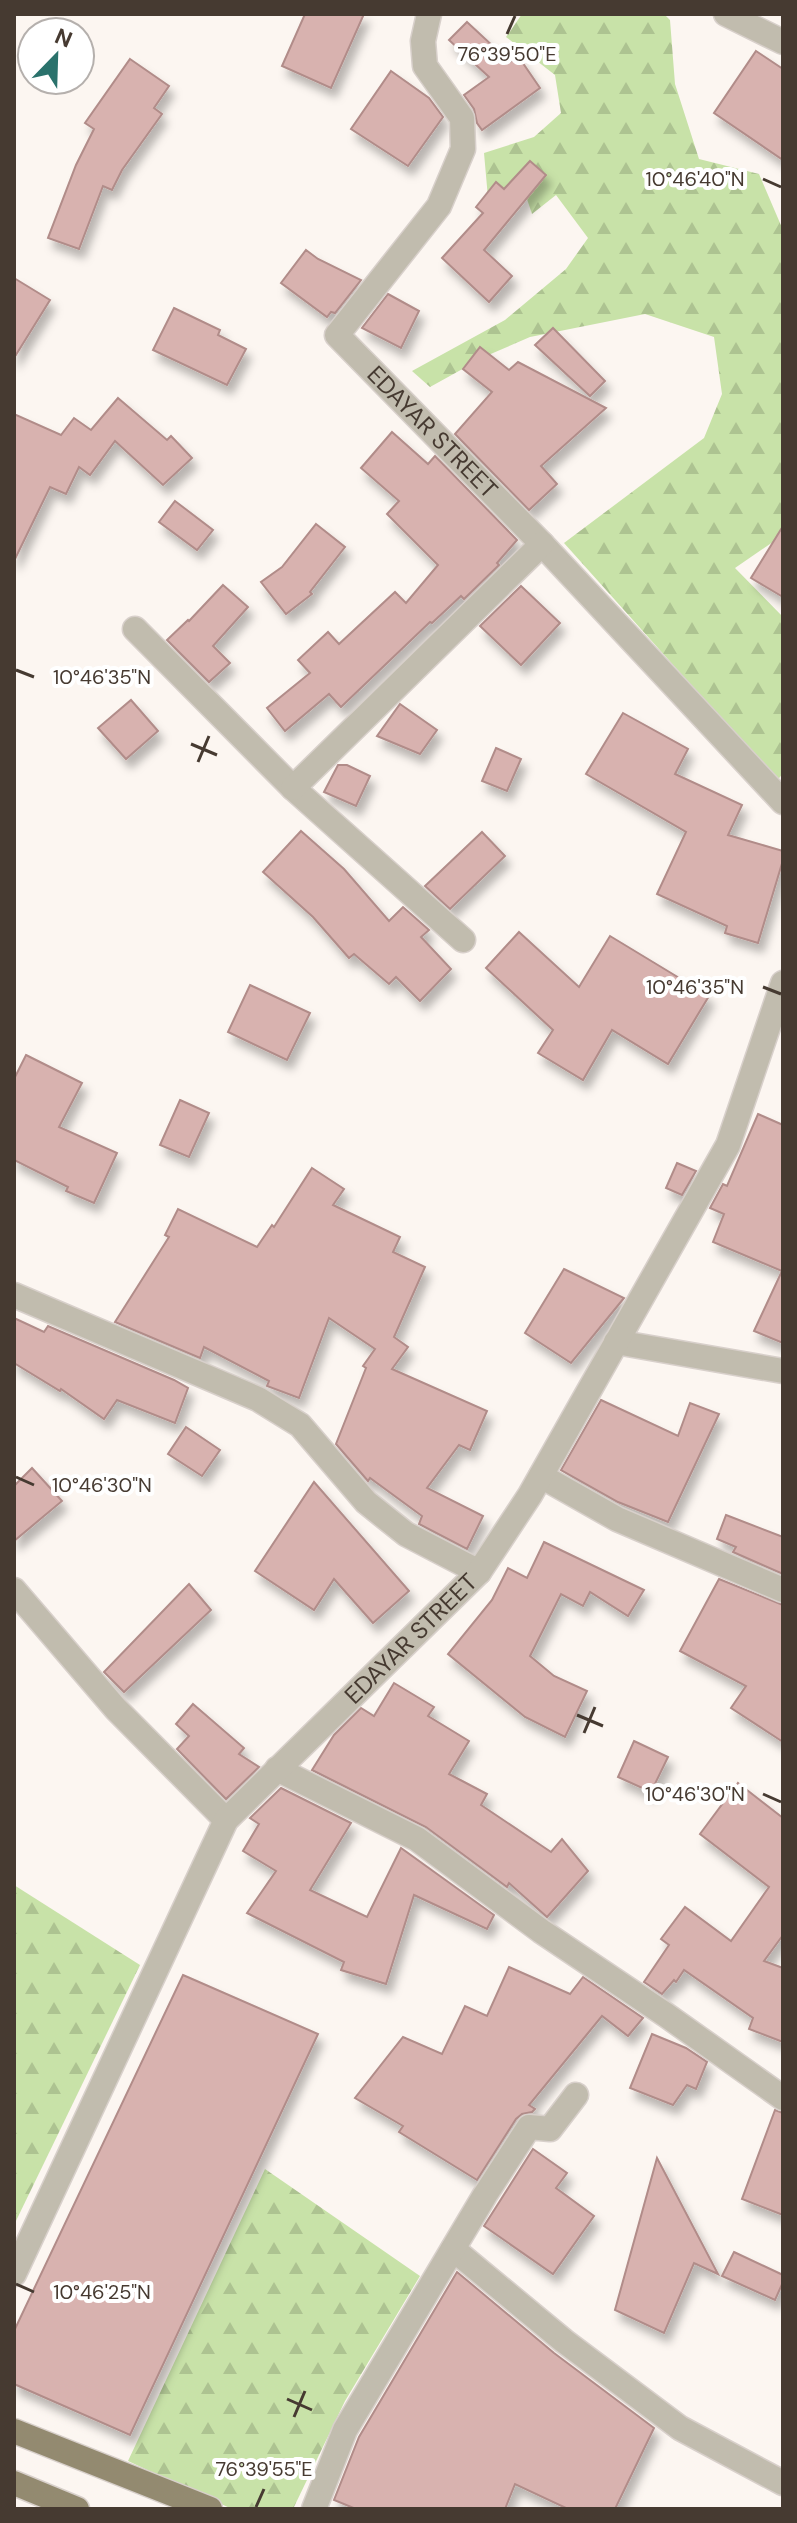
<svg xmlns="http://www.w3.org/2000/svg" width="797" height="2523" font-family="'DM Sans',sans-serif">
<defs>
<pattern id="forest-firs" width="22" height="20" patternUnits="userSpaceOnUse" patternTransform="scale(2)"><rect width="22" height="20" fill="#c8e2a8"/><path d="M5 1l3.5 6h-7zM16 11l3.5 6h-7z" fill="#adc391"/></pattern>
<filter id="shadow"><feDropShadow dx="5" dy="9" stdDeviation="4" flood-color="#0004"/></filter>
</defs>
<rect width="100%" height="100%" fill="#fcf6f1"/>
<g fill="url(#forest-firs)">
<path d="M522,14H664L670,20L675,84L699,159L759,174L783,230V535L735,568L783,617V773L777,781L564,543L704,438L722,394L714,337L645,314L530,337L486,356L430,387L412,371L505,320L566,269L588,238L556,195L532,214L523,187L488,198L484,153L534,137L561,113L555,75L506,37Z"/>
<path d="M14,1885L140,1965L14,2225Z"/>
<path d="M265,2169L420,2276L345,2401L293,2509H232L128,2461Z"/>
</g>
<g fill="#d8b2af" stroke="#b18c89" stroke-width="2" filter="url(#shadow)">
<path d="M305,14H364L331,88L282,66Z"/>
<path d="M467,22L510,62L518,56L540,88L482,130L477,123L474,109L464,95L489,77L449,40Z"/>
<path d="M756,51L783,69V160L714,113Z"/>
<path d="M130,59L169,86L154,108L162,114L122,170L112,190L103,186L79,249L48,238L76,165L94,129L85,123Z"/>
<path d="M391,71L429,98L443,117L408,166L351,129Z"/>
<path d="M530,161L546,175L484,250L512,276L489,302L442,258L483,213L476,207L496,182L504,189Z"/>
<path d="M306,250L318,259L361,280L335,313L331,312L327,317L281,283Z"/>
<path d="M14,278L50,300L14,358Z"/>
<path d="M388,294L419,311L401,348L362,328Z"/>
<path d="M174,308L220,330L218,335L246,349L227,385L153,350Z"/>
<path d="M553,328L605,381L590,396L535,345Z"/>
<path d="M480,347L509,370L518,362L606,408L541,466L557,484L529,510L455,434L492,392L463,369Z"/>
<path d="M118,398L167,440L171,436L192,458L163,485L115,441L90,475L79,467L66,494L50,487L14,561V414L61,435L74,418L91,430Z"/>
<path d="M392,432L428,464L435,456L517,540L497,563L499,565L464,599L461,596L432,623L430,622L341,707L329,694L285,731L267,708L310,673L298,660L328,632L339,644L395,592L406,603L438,565L387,514L399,501L361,468Z"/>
<path d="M175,501L213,530L197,550L159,522Z"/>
<path d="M316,524L345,547L310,592L312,594L286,614L261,582L282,567Z"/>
<path d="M783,526V597L751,578Z"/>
<path d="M223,585L248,607L213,646L230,663L209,682L167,640L188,620L189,621Z"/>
<path d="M521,586L560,623L521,665L480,626Z"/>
<path d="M131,700L158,731L126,759L98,728Z"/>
<path d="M400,704L437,730L420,754L377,736Z"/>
<path d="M623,713L688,749L675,774L742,805L728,835L783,851V860L758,943L725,933L727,926L657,894L686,832L586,774Z"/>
<path d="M496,748L521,759L507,791L482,781Z"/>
<path d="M338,765H347L370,776L356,806L324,792Z"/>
<path d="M301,831L344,869L389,921L403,907L429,930L421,937L451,969L420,1001L396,977L389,984L354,954L349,958L313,917L263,872Z"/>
<path d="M482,832L505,856L450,909L425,886Z"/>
<path d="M519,932L579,987L610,936L709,996L668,1064L612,1030L583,1080L538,1053L553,1030L486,968Z"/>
<path d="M250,985L310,1013L287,1060L228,1032Z"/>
<path d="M26,1055L82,1083L59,1127L117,1153L94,1203L66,1191L68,1187L14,1160V1079Z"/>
<path d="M180,1100L209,1113L189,1157L160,1145Z"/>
<path d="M758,1114L783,1125V1343L754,1331L782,1271L713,1242L724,1214L710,1208L723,1184L727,1186Z"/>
<path d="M677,1163L696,1171L682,1195L666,1188Z"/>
<path d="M312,1168L344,1189L333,1205L400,1237L393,1252L425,1267L394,1337L408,1347L392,1369L487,1411L470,1450L459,1445L427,1488L483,1516L467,1549L419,1524L422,1516L370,1478L368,1481L336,1444L366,1368L363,1366L375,1349L329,1318L299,1398L267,1386L269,1381L204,1347L200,1358L115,1322L169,1237L165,1235L178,1209L257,1247L272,1225L274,1227Z"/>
<path d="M564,1269L624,1298L571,1363L525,1333Z"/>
<path d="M14,1318L44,1332L48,1326L174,1380L188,1388L175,1423L117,1400L104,1419L61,1389L60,1391L14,1363Z"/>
<path d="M601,1400L678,1436L690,1403L719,1414L668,1522L618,1502L561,1470Z"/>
<path d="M186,1427L220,1450L202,1476L168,1454Z"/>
<path d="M32,1468L62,1501L14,1541V1486Z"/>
<path d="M314,1482L409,1591L373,1623L334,1579L314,1610L255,1571Z"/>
<path d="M726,1515L783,1537V1574L733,1552L736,1547L717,1539Z"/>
<path d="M544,1542L644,1590L628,1616L590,1592L583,1606L561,1594L530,1656L554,1676L587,1691L565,1737L525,1717L448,1654L492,1600L508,1568L527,1578Z"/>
<path d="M719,1579L783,1605V1742L731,1708L746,1686L680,1651Z"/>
<path d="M189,1584L211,1610L124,1692L104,1672Z"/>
<path d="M394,1683L434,1707L428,1716L469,1741L449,1774L487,1794L481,1805L551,1852L562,1839L588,1871L547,1917L509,1883L507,1887L426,1827L312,1770L334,1735L361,1708L374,1716Z"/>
<path d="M193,1704L244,1748L239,1754L259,1767L226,1799L177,1749L189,1736L176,1724Z"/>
<path d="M634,1741L668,1757L651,1792L618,1777Z"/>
<path d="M738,1783L783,1818V1935L764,1961L783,1968V2042L749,2029L753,2018L684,1970L676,1982L674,1980L662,1994L644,1982L669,1945L661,1939L685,1907L731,1941L769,1887L700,1834Z"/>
<path d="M281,1788L351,1823L310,1890L367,1917L401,1848L494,1915L487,1929L414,1895L386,1984L341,1970L344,1962L247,1913L276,1871L243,1851L259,1824L250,1818Z"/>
<path d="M509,1967L570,1994L583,1977L643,2018L628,2036L602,2016L529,2105L535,2109L532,2112L522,2114L516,2119L477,2180L399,2132L403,2126L355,2098L403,2037L442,2054L465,2006L487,2016Z"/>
<path d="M183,1975L318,2034L130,2435L14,2384V2331Z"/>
<path d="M652,2034L686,2048L707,2062L696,2089L687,2085L673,2105L630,2088Z"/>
<path d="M775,2110L783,2113V2215L742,2199Z"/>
<path d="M533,2149L567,2173L556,2188L594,2216L553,2274L484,2226Z"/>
<path d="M657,2158L718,2274L694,2263L664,2333L615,2310Z"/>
<path d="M734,2252L783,2275V2282L775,2300L722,2276Z"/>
<path d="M457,2272L554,2353L654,2428L615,2509H568L515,2484L505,2509H356L334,2500L359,2437Z"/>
</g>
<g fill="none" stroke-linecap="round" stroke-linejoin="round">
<defs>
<g id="street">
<path id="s1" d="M429,14L423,41L425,66L462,118L463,149L439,206L337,335L542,544L783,802"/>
<path d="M726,14L783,42"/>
<path d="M135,629L293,788L463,940"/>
<path d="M293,788L542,544"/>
<path d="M14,1295L258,1399L300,1425L366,1502L406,1534L479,1572"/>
<path d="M616,1342L783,1371"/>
<path d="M541,1476L617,1519L783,1590"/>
<path d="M14,1590L116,1709L226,1820"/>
<path d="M277,1769L417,1839L541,1931L666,2015L783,2098"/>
<path d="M453,2249L564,2341L680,2428L783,2483"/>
<path id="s2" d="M14,2274L226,1820L479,1572L530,1495L728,1145L783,983"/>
<path d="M314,2509L345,2430L485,2195L529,2127L550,2129L576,2095"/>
</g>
<g id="primary">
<path d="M14,2431L210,2509"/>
<path d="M14,2483L77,2509"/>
</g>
</defs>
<use href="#street" stroke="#d8d0cb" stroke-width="27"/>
<use href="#primary" stroke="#d8d0cb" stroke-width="27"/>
<use href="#street" stroke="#c1bcae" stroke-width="24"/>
<use href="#primary" stroke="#938a70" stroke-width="24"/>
</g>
<path fill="none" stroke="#463a31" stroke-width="3" d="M507,34L515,16M763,179L781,187M16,670L34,677M191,744L217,755M198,762L209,736M763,987L781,994M16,1477L34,1485M577,1715L603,1726M584,1733L595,1707M763,1794L781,1802M16,2284L34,2292M287,2399L312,2410M294,2417L305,2391M256,2507L264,2489"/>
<g text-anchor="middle" stroke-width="8" stroke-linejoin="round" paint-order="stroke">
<g font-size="24" fill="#463a31" stroke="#fff">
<text dy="8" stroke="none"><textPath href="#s1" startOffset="510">EDAYAR STREET</textPath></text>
<text dy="8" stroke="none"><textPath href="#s2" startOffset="760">EDAYAR STREET</textPath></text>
</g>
</g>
<g font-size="20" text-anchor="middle" fill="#463a31" stroke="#fff" stroke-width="8" stroke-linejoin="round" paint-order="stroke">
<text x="507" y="61">76°39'50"E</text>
<text x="695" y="186">10°46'40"N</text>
<text x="102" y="684">10°46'35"N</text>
<text x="695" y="994">10°46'35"N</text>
<text x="102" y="1492">10°46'30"N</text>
<text x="695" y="1801">10°46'30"N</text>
<text x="102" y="2299">10°46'25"N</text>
<text x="264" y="2476">76°39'55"E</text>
</g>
<rect width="797" height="2523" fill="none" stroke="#463a31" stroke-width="32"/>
<g transform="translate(56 56) rotate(23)"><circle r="38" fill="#ffffff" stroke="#b5b0ad" stroke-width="2"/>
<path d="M0-6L14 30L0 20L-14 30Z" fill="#2a726c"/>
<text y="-12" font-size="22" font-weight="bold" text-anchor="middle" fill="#463a31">N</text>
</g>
</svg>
